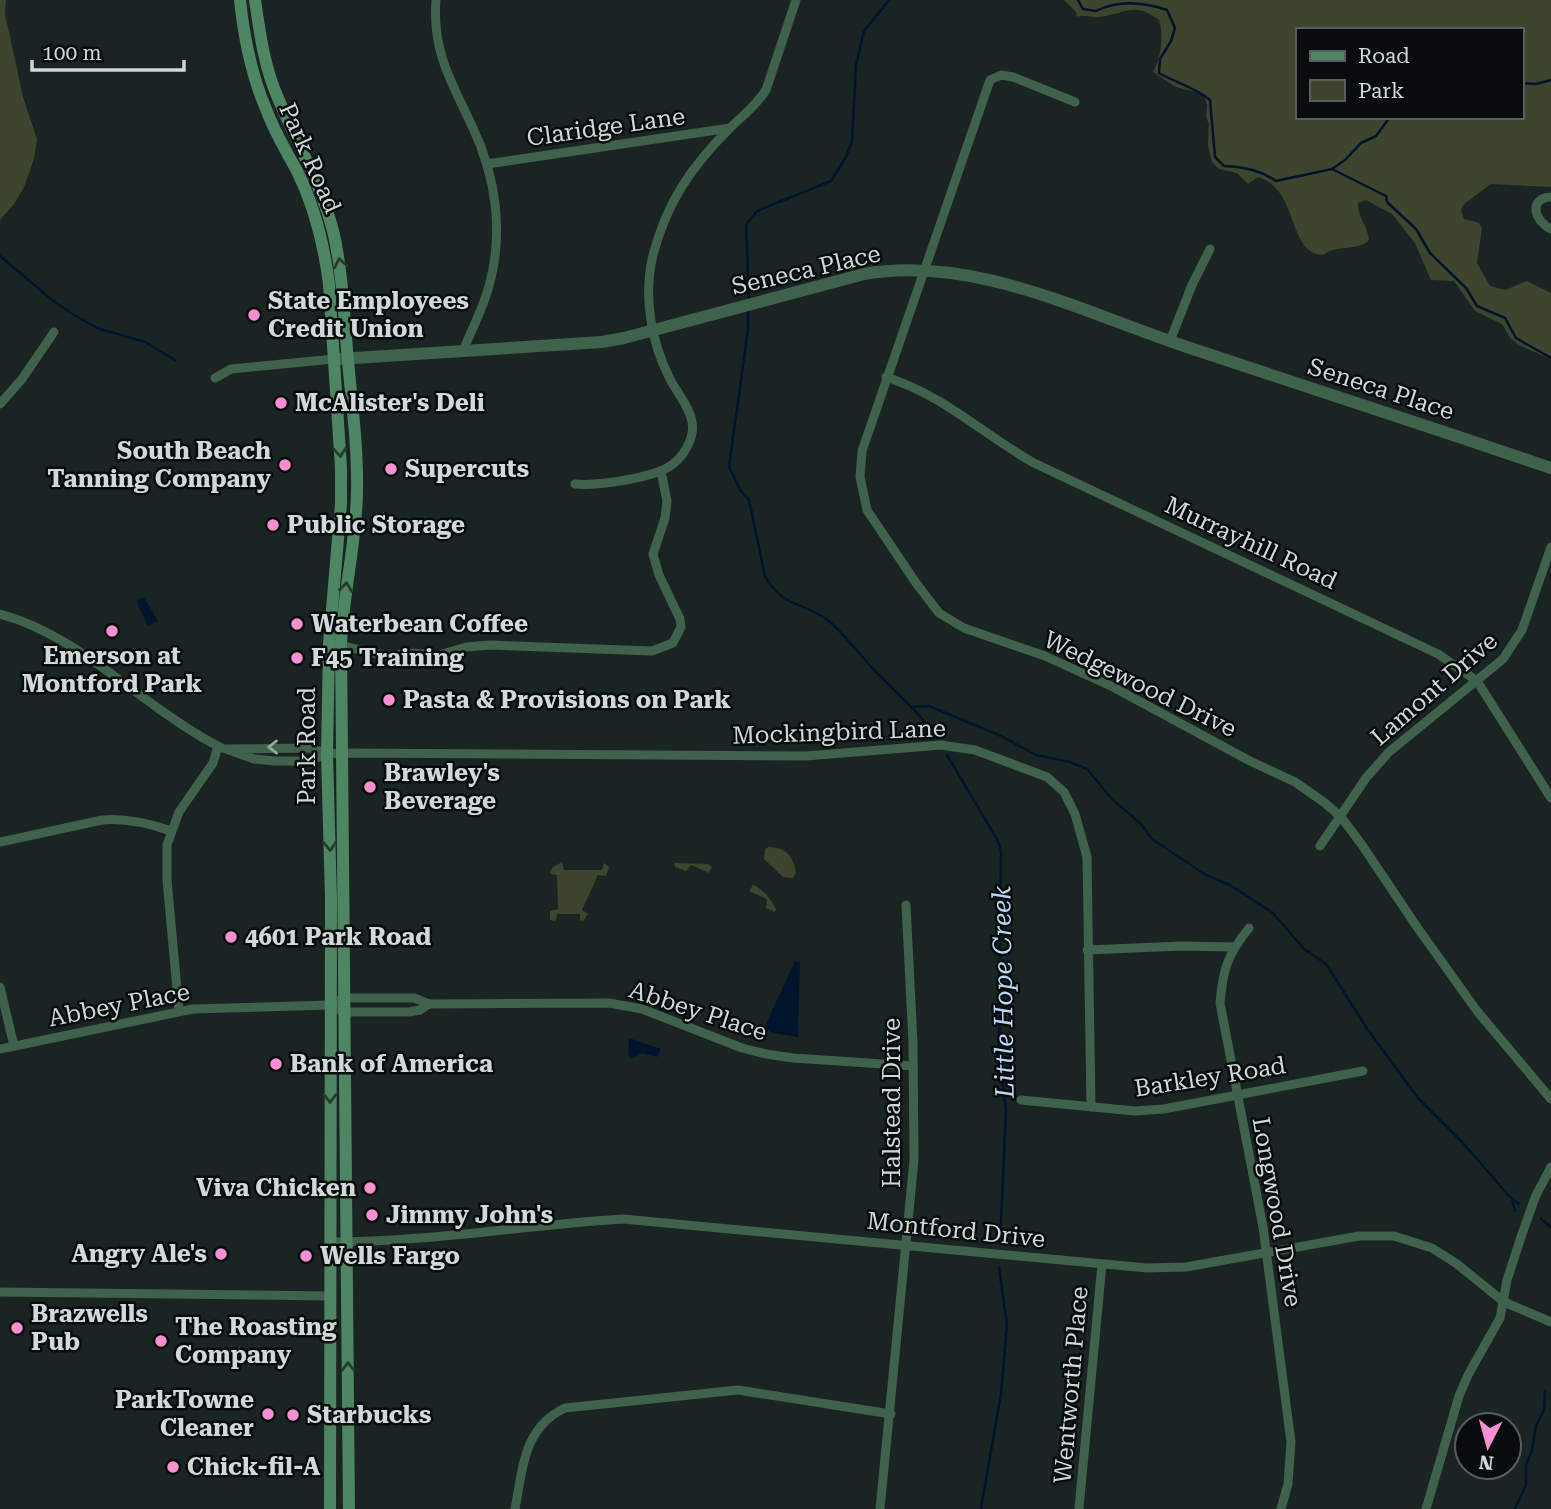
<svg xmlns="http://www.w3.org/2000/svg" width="1551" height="1509" font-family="'Roboto Serif',serif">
<rect width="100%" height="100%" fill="#1a2423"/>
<g fill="#3d452e" fill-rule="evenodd">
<path d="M0,0H6L5,14L23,97L37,139L34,159L24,187L14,204L0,220Z"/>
<path d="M1064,0H1551V187L1491,184L1464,204L1461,210L1464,219L1479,223L1482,228L1477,263L1490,286L1505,290L1527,281L1551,293V359L1519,345L1510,338L1502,324L1475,311L1454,281L1431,280L1415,243L1392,214L1366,200L1358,203C1357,217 1368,226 1369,240C1357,252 1337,244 1323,255C1286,252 1300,190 1258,177L1248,184L1237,173L1219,169L1212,162L1208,146L1209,124L1206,117L1207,105L1204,94L1176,87L1153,72C1161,57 1164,37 1159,20C1133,1 1126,14 1100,17C1091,18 1085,14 1077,17L1076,12ZM1297,30H1521V117H1297Z"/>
<path d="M769,847C787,848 793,856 796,873L793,878L783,877L764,859L765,849Z"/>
<path d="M562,862L564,870H602L604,863L609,867L606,876L598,875L582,910L588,914L583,921L580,920V914H557L556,921L550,920V911L558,909L557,875L551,874L550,872L553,867Z"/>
<path d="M674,863L708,864L712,867L709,873L691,865L686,871L675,867Z"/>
<path d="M753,885C764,890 770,898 776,909L775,912L766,908L767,899L749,891Z"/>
</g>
<g fill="#00142c">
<path d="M144,597L158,621L148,626L136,601Z"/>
<path d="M795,961L800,962L798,1037L772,1033L767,1029L766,1024Z"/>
<path d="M629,1038L661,1049L657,1057L642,1053L632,1059L628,1055Z"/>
</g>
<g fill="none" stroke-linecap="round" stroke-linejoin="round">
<g stroke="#00142c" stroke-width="2.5">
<path d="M1078,0L1083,9L1096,11C1118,0 1143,2 1167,10L1175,28L1171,41L1160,59L1159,73C1176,83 1195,87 1210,100L1215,157L1224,166C1244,167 1260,170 1276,181L1332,169L1345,160L1361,143L1376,136L1390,117"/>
<path d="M1521,83L1536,84L1551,80"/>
<path d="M1332,169L1386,196L1387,202L1416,229L1430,253L1466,288L1477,306L1505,318L1516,338L1551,358"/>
<path d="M0,256L52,300L71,313L97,328L145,342L175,360"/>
<path d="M749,301L746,225L757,211L831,181L846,157L852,141L856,65L864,31L889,0"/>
<path d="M748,311V329L729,467L741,491L749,500L765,576C784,610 805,601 830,622C846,636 860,655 874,670C896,692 919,712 937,738"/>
<path d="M912,707L929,706L1001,736L1036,755L1070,762L1087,769L1112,799L1141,824L1152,839L1206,875L1230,885L1273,913L1304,949L1326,964L1368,1030L1418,1098L1463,1143L1509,1196L1519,1204"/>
<path d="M947,755L998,841L1001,852L999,1057L1006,1110L1000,1243"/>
<path d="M1512,1198L1515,1211"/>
<path d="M1541,1219L1551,1227"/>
<path d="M981,1509L1001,1393L1007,1324L999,1268"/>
<path d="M1515,1509L1526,1485V1465L1532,1451L1536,1426L1544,1410L1545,1390"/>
</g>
<g stroke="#40614b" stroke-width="9">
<path d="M436,0C432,51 451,81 472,126C496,176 504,233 489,286C483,308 472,329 463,351"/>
<path d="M1075,102L1013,77L1001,75L990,80L862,451L860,477L867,510L916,583L939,613L964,628L1045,656L1113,687L1250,761L1295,782L1325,803L1341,817L1362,845L1417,927L1477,1011L1551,1099"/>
<path d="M487,164L730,128"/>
<path d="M1551,197C1528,198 1534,221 1551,229"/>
<path d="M1170,341L1192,285L1210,249"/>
<path d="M886,377C945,396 981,433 1034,463L1438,654L1477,681L1551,798"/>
<path d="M215,378L231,369L334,359"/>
<path d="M0,404L22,379L54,332"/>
<path d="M575,484C597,486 656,478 673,464C685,455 695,436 692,422C690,407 677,393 670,379C651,342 643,296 653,255C667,202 691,167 729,129C742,116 756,106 766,90L796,0"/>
<path d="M0,614C61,630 111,675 162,711C181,724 200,738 222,748"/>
<path d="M338,645L392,657L397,662H427L433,657L466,647L490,645L652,651L673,643L681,627L680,619L659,575L653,554L665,518L667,501L661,471"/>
<path d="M392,657C402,652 423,652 433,657"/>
<path d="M327,754L310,748L226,749L254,759L275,761H308L327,754L343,753L806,756L941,745L975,750L1047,777L1064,792L1075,814L1087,857L1091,1107"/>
<path d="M0,842L102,820C126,818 148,823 171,831"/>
<path d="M1320,846L1366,778L1389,752L1503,659L1522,630L1551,547"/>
<path d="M1249,928C1227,955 1223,970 1220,1003L1263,1227L1291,1442L1288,1484L1281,1509"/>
<path d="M1087,950L1182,946L1234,947"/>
<path d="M0,987L14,1046"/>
<path d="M343,998H414L429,1004L420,1010L409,1012H344L330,1005Z"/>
<path d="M429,1004L609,1003L642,1009L742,1048L766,1054L793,1058L913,1066"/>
<path d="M179,1011L167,880V845L179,812L213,763L218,746"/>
<path d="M0,1049L193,1009L330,1005"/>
<path d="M1021,1100L1135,1111L1164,1109L1363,1071"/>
<path d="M331,1242C428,1242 526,1225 623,1219L1147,1268L1186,1267L1359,1236H1394L1432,1248L1457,1264L1504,1302L1551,1322"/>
<path d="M0,1292L331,1296"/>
<path d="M1079,1508L1102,1264"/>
<path d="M515,1509C523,1468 523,1428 565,1408L738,1390L891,1414"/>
<path d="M880,1509L914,1160L913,1042L906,905"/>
<path d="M1426,1509L1459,1396L1468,1375L1500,1318L1507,1280L1522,1234L1536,1195L1551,1167"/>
</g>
<path stroke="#40614b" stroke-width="12" d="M339,359L602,342L624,338L864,274C976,255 1084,313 1187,347C1309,387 1430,427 1551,468"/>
<g stroke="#4e8562" stroke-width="12">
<path d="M240,0C244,38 251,74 266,109C274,131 286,151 297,171C315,207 324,245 329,284L341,468V504L329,644L327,754L331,899L330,1509"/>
<path d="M255,0C260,34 264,66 278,98C297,144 322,185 334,235C343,276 344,318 348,361C352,405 358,449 357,493C356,544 343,594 341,645L349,1509"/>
</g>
</g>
<defs><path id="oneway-chevron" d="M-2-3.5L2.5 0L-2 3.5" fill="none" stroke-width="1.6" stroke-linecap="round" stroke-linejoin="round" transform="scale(1.75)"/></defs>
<g stroke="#243c2e">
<use href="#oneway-chevron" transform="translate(340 263) rotate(-101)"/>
<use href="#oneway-chevron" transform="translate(340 452) rotate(86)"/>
<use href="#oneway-chevron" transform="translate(346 587) rotate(-83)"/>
<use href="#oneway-chevron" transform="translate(330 846) rotate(88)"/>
<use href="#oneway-chevron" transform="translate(330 1098) rotate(90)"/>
<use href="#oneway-chevron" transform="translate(348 1367) rotate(-90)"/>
</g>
<use stroke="#97a89f" href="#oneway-chevron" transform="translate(273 747) rotate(180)"/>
<g fill="#f690d0" stroke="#080c0c" stroke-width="2.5">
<circle cx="254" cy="315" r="7"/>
<circle cx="281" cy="403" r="7"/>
<circle cx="285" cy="465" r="7"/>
<circle cx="391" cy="469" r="7"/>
<circle cx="273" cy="525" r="7"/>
<circle cx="297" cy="624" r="7"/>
<circle cx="112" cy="631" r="7"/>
<circle cx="297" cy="658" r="7"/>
<circle cx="389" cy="700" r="7"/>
<circle cx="370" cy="787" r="7"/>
<circle cx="231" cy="937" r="7"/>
<circle cx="276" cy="1064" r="7"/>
<circle cx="370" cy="1188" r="7"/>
<circle cx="372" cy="1215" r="7"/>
<circle cx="221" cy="1254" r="7"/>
<circle cx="306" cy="1256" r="7"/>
<circle cx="17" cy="1328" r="7"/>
<circle cx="161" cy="1341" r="7"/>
<circle cx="268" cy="1414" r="7"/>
<circle cx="293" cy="1415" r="7"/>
<circle cx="173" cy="1467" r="7"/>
</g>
<g text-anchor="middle" stroke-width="5" stroke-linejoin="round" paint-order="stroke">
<g font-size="24" fill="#d1d8d7" stroke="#080c0c">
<text transform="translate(606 127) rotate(-8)" y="8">Claridge Lane</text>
<text transform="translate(310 158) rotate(66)" y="8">Park Road</text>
<text transform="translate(806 270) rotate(-13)" y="8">Seneca Place</text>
<text transform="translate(1381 389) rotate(18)" y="8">Seneca Place</text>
<text transform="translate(1251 543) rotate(25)" y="8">Murrayhill Road</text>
<text transform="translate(1140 684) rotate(26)" y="8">Wedgewood Drive</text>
<text transform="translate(1434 689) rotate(-41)" y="8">Lamont Drive</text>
<text transform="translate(839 732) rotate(-2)" y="8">Mockingbird Lane</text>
<text transform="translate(307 746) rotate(-90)" y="8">Park Road</text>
<text transform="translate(119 1005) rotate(-11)" y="8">Abbey Place</text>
<text transform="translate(698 1011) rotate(18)" y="8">Abbey Place</text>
<text transform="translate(1210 1077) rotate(-9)" y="8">Barkley Road</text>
<text transform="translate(892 1103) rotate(-90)" y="8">Halstead Drive</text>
<text transform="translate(1277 1212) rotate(80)" y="8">Longwood Drive</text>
<text transform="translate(956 1230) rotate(6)" y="8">Montford Drive</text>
<text transform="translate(1071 1385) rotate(-85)" y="8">Wentworth Place</text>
</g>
<g font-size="24" font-weight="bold" fill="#d1d8d7" stroke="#080c0c" text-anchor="start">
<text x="268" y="309">State Employees<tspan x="268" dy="28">Credit Union</tspan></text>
<text x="295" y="411">McAlister's Deli</text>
<text x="271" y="459" text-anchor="end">South Beach<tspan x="271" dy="28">Tanning Company</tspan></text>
<text x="405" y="477">Supercuts</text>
<text x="287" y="533">Public Storage</text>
<text x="311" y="632">Waterbean Coffee</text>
<text x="112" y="664" text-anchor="middle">Emerson at<tspan x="112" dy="28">Montford Park</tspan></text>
<text x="311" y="666">F45 Training</text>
<text x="403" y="708">Pasta &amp; Provisions on Park</text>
<text x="384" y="781">Brawley's<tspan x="384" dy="28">Beverage</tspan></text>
<text x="245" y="945">4601 Park Road</text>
<text x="290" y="1072">Bank of America</text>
<text x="356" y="1196" text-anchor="end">Viva Chicken</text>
<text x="386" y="1223">Jimmy John's</text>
<text x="207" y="1262" text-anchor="end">Angry Ale's</text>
<text x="320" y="1264">Wells Fargo</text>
<text x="31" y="1322">Brazwells<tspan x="31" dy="28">Pub</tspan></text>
<text x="175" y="1335">The Roasting<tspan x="175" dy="28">Company</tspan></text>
<text x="254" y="1408" text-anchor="end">ParkTowne<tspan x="254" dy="28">Cleaner</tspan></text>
<text x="307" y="1423">Starbucks</text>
<text x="187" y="1475">Chick-fil-A</text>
</g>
<g font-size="26" font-style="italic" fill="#bad8f6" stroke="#080c0c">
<text transform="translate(1003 992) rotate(-91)" y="9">Little Hope Creek</text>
</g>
</g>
<rect x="1296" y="28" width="228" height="91" fill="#080c0c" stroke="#585e5d" stroke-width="2"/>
<rect x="1310" y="51" width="35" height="10" fill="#4e8562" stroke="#585e5d" stroke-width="2"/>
<text x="1358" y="63" font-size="21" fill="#d1d8d7">Road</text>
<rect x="1310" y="80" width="35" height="21" fill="#3d452e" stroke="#585e5d" stroke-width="2"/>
<text x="1358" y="98" font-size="21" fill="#d1d8d7">Park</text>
<g transform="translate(1488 1446) rotate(186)"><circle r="33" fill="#080c0c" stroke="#585e5d" stroke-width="2"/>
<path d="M0-5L12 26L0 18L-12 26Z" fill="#f690d0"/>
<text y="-10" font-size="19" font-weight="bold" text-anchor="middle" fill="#d1d8d7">N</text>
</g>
<path d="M32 60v10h152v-10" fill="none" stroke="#d1d8d7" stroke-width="3.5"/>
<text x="42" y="60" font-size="21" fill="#d1d8d7" stroke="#080c0c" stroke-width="5" paint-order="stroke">100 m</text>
</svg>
